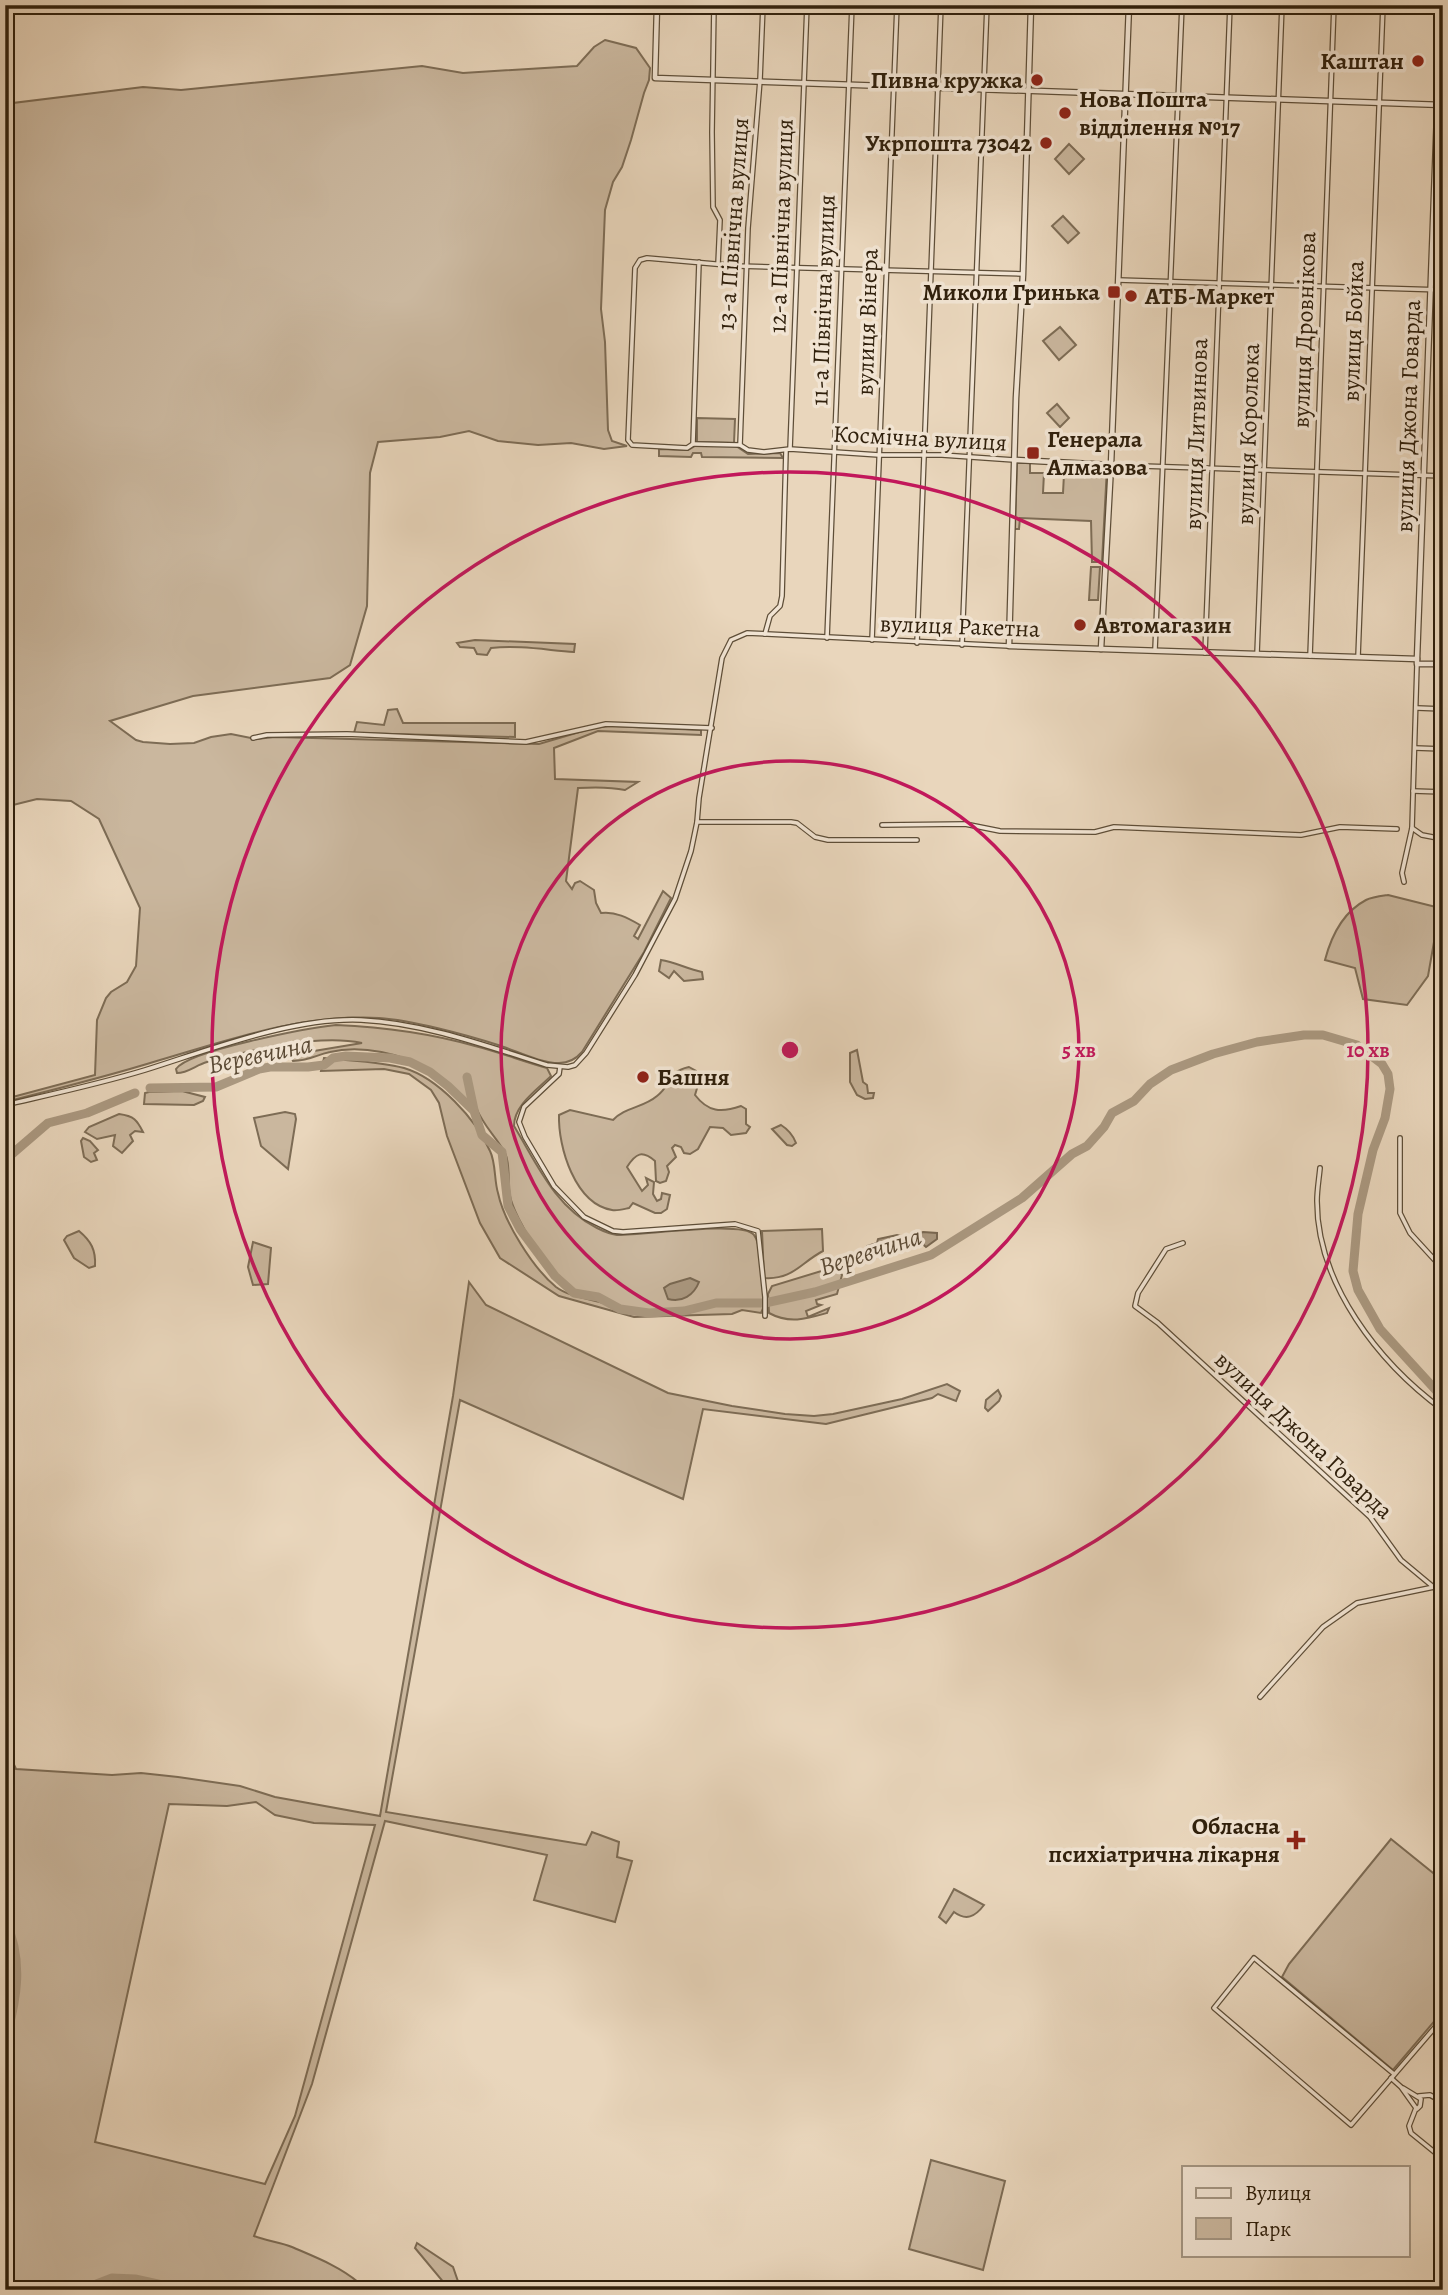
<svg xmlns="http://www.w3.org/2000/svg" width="1448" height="2295" font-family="Alegreya,serif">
<rect width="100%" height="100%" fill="#e9d6bc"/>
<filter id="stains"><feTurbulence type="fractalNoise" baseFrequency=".00286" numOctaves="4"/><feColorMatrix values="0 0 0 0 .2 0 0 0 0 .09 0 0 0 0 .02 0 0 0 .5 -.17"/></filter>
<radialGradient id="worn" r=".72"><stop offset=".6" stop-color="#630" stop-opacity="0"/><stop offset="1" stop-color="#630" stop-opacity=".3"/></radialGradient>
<g fill="#cab79e" stroke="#7d6c55" stroke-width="2" fill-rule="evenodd">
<path d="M605,40L636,48L650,68L649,80L644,93L631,140L622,167L613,182L605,210L601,309L605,342L608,430L612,441L627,446L604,449L571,443L538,445L498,441L469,431L440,437L378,442L370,473L367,606L350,665L330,678L193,696L110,721L136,740L143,742L170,744L194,743L211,737L231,734L256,739L275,737L539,744L593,728L610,726L701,730V735L598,731L554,748L555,779L638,782L625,790C611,787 594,787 578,788L566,881L572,889L575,883L580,881L594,890L596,903L601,913C615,911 628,918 640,925L634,936L638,939L663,891L671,898L644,952L582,1052C576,1059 569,1063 559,1063C540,1063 517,1051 498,1045C467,1035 411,1020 379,1018C302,1014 232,1039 160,1060C109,1076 57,1089 5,1102V1099L95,1075L97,1020L106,998L111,992L127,982L136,966L140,908L99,819L71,801L37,799L5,807V104L143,87L181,90L422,66L463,73L577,66L594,47Z"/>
<path d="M1069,144L1084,159L1069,174L1055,159Z"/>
<path d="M1063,216L1079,233L1068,243L1052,226Z"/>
<path d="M1060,327L1076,345L1059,360L1043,341Z"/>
<path d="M1057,404L1069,418L1060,427L1047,413Z"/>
<path d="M697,418L735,419L734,443L697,442Z"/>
<path d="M695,446H736L748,454L780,453L783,458L702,457L701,453H693L691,457L659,456V449L688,450Z"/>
<path d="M1017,463H1030V473H1044L1043,493H1063L1064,474L1061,465L1107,467L1102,562H1092L1091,521L1020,518L1019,529H1015Z"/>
<path d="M1091,567H1100L1098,600H1089Z"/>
<path d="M475,640L575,644L574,652C546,650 519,645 491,648L487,655L477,654L474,648L460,647L457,643Z"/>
<path d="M397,709L403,723H515V737L354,733L357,722L384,725L388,710Z"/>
<path d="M1388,895L1440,908L1428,976L1407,1005L1363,999L1355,968L1325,960C1331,937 1343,912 1366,900C1372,897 1381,896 1388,895Z"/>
<path d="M661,960C675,962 687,969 702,972L703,979L684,981L674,971L669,978L659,971Z"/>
<path d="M336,1025C383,1027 429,1033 475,1046C499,1052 522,1061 547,1068L551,1076C537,1090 514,1105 514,1126C537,1164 555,1207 597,1228C603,1231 611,1234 617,1235C640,1236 743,1220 754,1235C760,1242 760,1257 761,1266C762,1280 768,1300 761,1313L742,1310L732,1314L634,1317L559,1296L500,1258L480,1223L447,1136L439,1103L431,1090L409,1074L384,1069L321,1071L324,1058C350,1061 378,1061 404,1068C438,1078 476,1119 490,1151C496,1163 494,1180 498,1193C504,1222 533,1268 556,1287C569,1297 591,1299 606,1304L604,1300C594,1295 583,1294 573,1290C553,1281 514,1218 510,1196C507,1183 511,1165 505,1153C496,1136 483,1126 476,1107C464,1104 444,1078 430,1070C402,1054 362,1044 330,1052C315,1055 312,1060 293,1061L290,1055L362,1043C317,1034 251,1050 207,1062C196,1065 188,1073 177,1073L176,1069C189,1050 309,1028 336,1025Z"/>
<path d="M857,1050L863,1082L867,1085L868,1093H874L873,1098L865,1099L857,1095L850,1082V1053Z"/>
<path d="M689,1067L696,1071L698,1085L695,1095C708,1112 721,1113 741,1106L746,1109V1124L750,1127L746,1133L731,1135L723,1128L710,1127L698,1149L690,1154L684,1153L681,1147L675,1145L672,1148L676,1157L667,1166L669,1172L666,1181L660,1183L656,1181L655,1161C642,1150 636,1153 627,1167L642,1191L648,1185L646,1178L654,1182L653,1194L657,1201L661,1199L662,1193L670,1195L667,1209L661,1213H655L633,1203L629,1208C624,1209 617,1211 612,1210C575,1204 558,1147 559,1115L570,1110L613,1120C625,1107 643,1108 657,1096C672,1085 666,1072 689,1067Z"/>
<path d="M182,1091L205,1097L203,1101L194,1105L144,1104L145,1093L149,1092Z"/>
<path d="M285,1112L295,1114L296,1119L288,1169L261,1146L254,1118Z"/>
<path d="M119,1114C134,1116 137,1120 143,1132L135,1131L130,1135L133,1141L122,1153L113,1146L115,1135L97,1139L85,1132L89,1127Z"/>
<path d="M781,1125C789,1130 793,1135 796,1143L792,1146L787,1145L772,1129Z"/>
<path d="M83,1138L90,1141L98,1150L94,1153L97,1160L91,1162L84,1157L81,1141Z"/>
<path d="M822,1229L823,1251C800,1263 793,1280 764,1278L762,1231Z"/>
<path d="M79,1231C91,1241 96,1250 95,1266L89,1268L74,1258L64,1240L67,1236Z"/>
<path d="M253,1242L271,1248L268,1284L253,1285L248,1267Z"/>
<path d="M828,1269L839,1271L842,1275L837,1294L816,1300L817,1304L821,1305L806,1311L808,1317L829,1308L827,1313C806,1319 789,1324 769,1313L768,1294L772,1286Z"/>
<path d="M469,1282L486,1305L668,1393L732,1406L785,1414L814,1416L833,1414L902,1399L947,1384L960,1391L956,1401L938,1394L932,1398L826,1424L703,1409L683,1499L460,1400L386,1812L586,1845L592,1832L619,1842L617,1857L632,1861L615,1922L534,1900L547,1855L385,1821L312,2084L254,2236C266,2241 280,2242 292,2247C315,2257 339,2266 358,2282V2290H5V1745L16,1769L112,1775L141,1773L178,1777L240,1786L275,1797L380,1816L453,1396ZM256,1802L275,1815L314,1823L375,1825L295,2116L265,2184L95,2142L169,1804L227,1806Z"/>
<path d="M998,1390L1001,1396L999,1401L988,1411L985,1408L986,1400Z"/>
<path d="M1391,1839L1443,1881V2011L1393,2070L1282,1977L1289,1964Z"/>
<path d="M954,1889L984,1905C975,1917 966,1921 954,1912L946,1923L939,1917Z"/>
<path d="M931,2160L1005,2181L983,2270L909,2249Z"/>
<path d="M417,2243L453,2267L461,2290H450L415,2248Z"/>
</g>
<g fill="#aa9880" stroke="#796852" stroke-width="2">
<path d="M923,1232L937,1233V1239L926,1247L918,1240L906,1245L893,1244L884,1254H866L865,1250L867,1246L877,1243L878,1239L897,1235L909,1238Z"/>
<path d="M690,1278L699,1282C694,1295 682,1303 668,1299L664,1288L670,1284Z"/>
</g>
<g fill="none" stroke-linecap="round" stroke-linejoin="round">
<g stroke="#aa9880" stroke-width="9">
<path d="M467,1077L474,1110"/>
<path d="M150,1088L216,1087L259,1069L270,1067H308L324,1065L333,1058L346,1056L390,1058L410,1062L430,1072L448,1086L474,1111L482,1135L502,1152L508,1206L520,1229L555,1276L574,1293L598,1297L620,1309L649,1313L684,1311L716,1303H765L815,1292L931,1255L1022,1198L1072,1154L1087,1146L1104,1127L1112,1113L1134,1101L1150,1084L1171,1070L1213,1054L1257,1042L1304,1035H1323L1357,1045L1382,1064L1388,1074L1390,1089L1385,1118L1373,1150L1358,1214L1353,1271L1358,1290L1380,1329L1443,1398"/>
<path d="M5,1160L48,1123L87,1113L135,1093"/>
<path d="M5,1920C24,1960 17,2000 5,2041"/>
<path d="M81,2290L112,2278L135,2279L185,2290"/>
</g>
<defs>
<g id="minor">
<path d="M714,5L712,132L713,207L720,220L718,264"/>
<path d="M699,262L693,444L687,448L632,445L628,440L635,268L640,260L647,258L738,266L1023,274"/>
<path d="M1118,280L1443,290"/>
<path d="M694,444L740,445L748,450L764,452L790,449L879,455H942L1014,460"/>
<path d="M740,445L748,228L760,80L763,5"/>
<path d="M790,449L807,5"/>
<path d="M1111,465L1443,476"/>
<path d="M765,634L770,616L780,606L782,596L786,451"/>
<path d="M827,638L852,5"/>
<path d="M872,640L897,5"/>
<path d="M917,643L941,5"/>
<path d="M962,645L987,5"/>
<path d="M1155,650L1182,5"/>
<path d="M1205,653L1230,5"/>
<path d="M1257,654L1282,5"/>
<path d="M1310,656L1334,5"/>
<path d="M1358,657L1383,5"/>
<path d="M1417,708L1443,709"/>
<path d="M253,738L267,735L347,734L526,742L606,724L712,728"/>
<path d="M1415,748L1443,749"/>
<path d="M1413,791L1443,792"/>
<path d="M697,822H791L797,823L815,837L828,840H917"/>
<path d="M882,825L965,824L1000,831L1095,832L1114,827L1301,835L1340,827L1397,829"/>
<path d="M1412,828L1422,835L1443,839"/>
<path d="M1404,882L1402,873L1412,828L1417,664"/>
<path d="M560,1067L559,1074L524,1107L519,1122L525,1137L554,1186L584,1217L613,1231L623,1232L735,1224L758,1231L765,1297V1316"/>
<path d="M5,1105C52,1094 99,1084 145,1070C209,1050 293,1017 361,1020C424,1023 487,1046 547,1065L568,1067L575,1065L586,1053L635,975L675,899L691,851L697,822L699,798L722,658L731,640L747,633L1009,646"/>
<path d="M1400,1138V1213L1410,1233L1443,1269"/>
<path d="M1320,1168C1319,1179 1317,1190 1317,1201C1317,1284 1379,1363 1443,1410"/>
<path d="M1183,1243L1166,1249L1138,1293L1135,1306L1158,1323L1370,1517L1401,1560L1443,1595"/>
<path d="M1260,1697L1323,1627L1357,1603L1434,1587"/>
<path d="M1394,2074L1254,1958L1214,2008L1351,2125L1443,2018"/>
<path d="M1391,2078L1401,2087L1416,2108L1409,2126L1411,2133L1443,2159"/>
<path d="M1403,2088L1421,2099L1420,2106L1417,2109"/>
<path d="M1419,2096L1430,2095L1443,2102"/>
</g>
<g id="tertiary">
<path d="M657,5L655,78L1443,105"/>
<path d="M1031,5L1023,274L1016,398L1009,646L1417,659"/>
<path d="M1441,5L1417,659V664H1443"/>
<path d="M1014,460L1111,465"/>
<path d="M1101,649L1111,465L1129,5"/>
</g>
</defs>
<use href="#minor" stroke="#5e4e38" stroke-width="6"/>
<use href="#tertiary" stroke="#5e4e38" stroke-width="7"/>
<use href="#minor" stroke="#f1e4d3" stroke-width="3.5"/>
<use href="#tertiary" stroke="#f1e4d3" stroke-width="4.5"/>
</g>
<g fill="none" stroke="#c2185b" stroke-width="3.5">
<circle cx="790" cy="1050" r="289"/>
<circle cx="790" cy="1050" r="578"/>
</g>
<g fill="#8f2418" stroke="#f1e4d3" stroke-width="2.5">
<circle cx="1418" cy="61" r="7"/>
<circle cx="1037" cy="80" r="7"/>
<circle cx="1065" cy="113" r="7"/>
<circle cx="1046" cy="143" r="7"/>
<rect x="1107" y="285" width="14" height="14" rx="3.5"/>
<circle cx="1131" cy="296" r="7"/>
<rect x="1026" y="446" width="14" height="14" rx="3.5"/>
<circle cx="1080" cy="625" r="7"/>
<circle cx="643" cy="1077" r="7"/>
<path d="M1292.5 1829.5h7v7h7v7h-7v7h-7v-7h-7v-7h7z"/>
</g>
<g text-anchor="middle" stroke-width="7" stroke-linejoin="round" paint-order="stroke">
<g font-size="24" font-weight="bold" fill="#30200c" stroke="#f1e4d3" text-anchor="end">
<text x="1404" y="69">Каштан</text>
<text x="1023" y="88">Пивна кружка</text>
<text x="1079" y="107" text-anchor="start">Нова Пошта<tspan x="1079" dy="28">відділення №17</tspan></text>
<text x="1032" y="151">Укрпошта 73042</text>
<text x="1100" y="300">Миколи Гринька</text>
<text x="1145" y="304" text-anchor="start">АТБ-Маркет</text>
<text x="1047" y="447" text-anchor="start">Генерала<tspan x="1047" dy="28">Алмазова</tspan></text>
<text x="1094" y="633" text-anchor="start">Автомагазин</text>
<text x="657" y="1085" text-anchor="start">Башня</text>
<text x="1280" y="1834">Обласна<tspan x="1280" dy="28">психіатрична лікарня</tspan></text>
</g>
<g font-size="24" fill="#30200c" stroke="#f1e4d3">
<text transform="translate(733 224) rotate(-86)" y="8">13-а Північна вулиця</text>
<text transform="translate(781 226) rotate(-88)" y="8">12-а Північна вулиця</text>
<text transform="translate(823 300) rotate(-88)" y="8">11-а Північна вулиця</text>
<text transform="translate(867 322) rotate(-88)" y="8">вулиця Вінера</text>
<text transform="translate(1304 330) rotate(-88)" y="8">вулиця Дровнікова</text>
<text transform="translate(1353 331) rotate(-88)" y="8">вулиця Бойка</text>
<text transform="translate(1408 416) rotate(-88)" y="8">вулиця Джона Говарда</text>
<text transform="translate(1196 434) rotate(-88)" y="8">вулиця Литвинова</text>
<text transform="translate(1248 434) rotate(-88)" y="8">вулиця Королюка</text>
<text transform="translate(920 438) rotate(3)" y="8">Космічна вулиця</text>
<text transform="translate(960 626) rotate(2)" y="8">вулиця Ракетна</text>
<text transform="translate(1304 1435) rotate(43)" y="8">вулиця Джона Говарда</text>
</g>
<g font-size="26" font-style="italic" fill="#5b4a35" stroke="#f1e4d3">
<text transform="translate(260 1054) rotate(-12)" y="9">Веревчина</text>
<text transform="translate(870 1251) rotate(-18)" y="9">Веревчина</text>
</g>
</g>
<circle cx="790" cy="1050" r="10" fill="#c2185b" stroke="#f1e4d3" stroke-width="3.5"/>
<g font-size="21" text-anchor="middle" font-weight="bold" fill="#c2185b" stroke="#f1e4d3" stroke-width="7" stroke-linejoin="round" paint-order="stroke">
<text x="1079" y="1057">5 хв</text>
<text x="1368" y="1057">10 хв</text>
</g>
<rect width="1448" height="2295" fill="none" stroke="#e9d6bc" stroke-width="28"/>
<rect x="7" y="7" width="1434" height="2281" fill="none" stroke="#30200c" stroke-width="3.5"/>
<rect x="14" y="14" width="1420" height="2267" fill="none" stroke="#30200c" stroke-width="2"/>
<rect x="1182" y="2166" width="228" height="91" fill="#f1e4d3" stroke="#a49683" stroke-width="2"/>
<rect x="1196" y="2188" width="35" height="10" fill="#f1e4d3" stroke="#a49683" stroke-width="2"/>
<text x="1245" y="2200" font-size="21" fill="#30200c">Вулиця</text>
<rect x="1196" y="2218" width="35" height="21" fill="#cab79e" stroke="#a49683" stroke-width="2"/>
<text x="1245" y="2236" font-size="21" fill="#30200c">Парк</text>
<rect width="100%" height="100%" filter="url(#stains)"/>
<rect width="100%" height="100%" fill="url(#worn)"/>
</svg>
